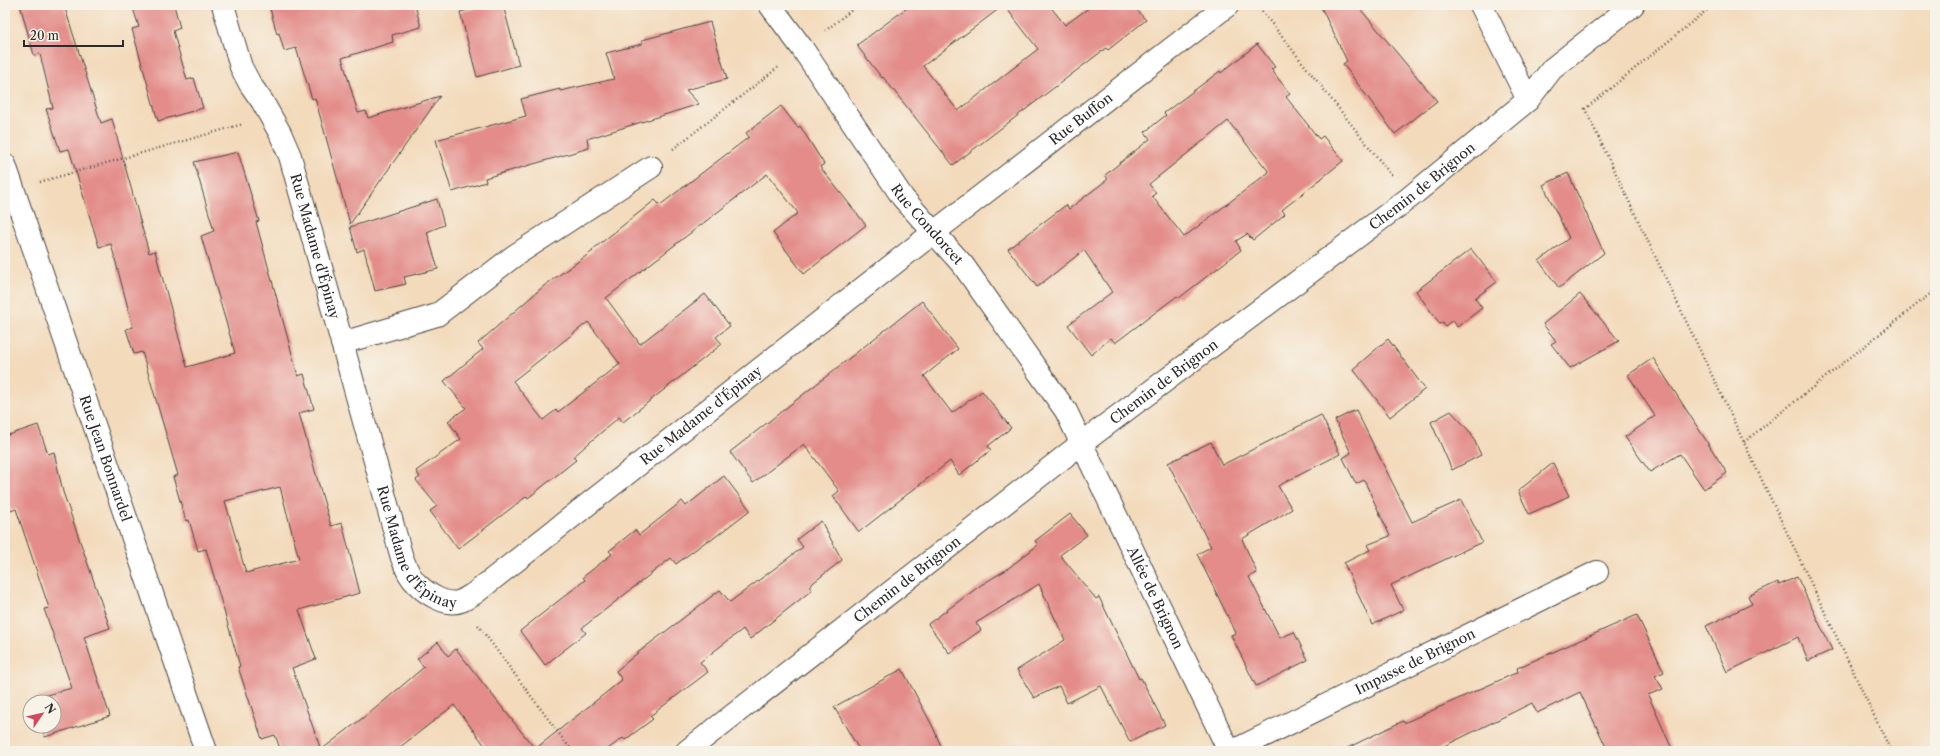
<svg xmlns="http://www.w3.org/2000/svg" width="1940" height="756" font-family="'Libre Caslon Text',serif">
<rect width="100%" height="100%" fill="#f7f3e8"/>
<filter id="ink" filterUnits="userSpaceOnUse"><feTurbulence type="fractalNoise" baseFrequency=".025" numOctaves="2"/><feDisplacementMap in="SourceGraphic" scale="8" xChannelSelector="R" yChannelSelector="G"/><feConvolveMatrix kernelMatrix="1 2 1 2 8 2 1 2 1" color-interpolation-filters="sRGB"/></filter>
<filter id="wash" filterUnits="userSpaceOnUse"><feTurbulence type="fractalNoise" baseFrequency=".012" numOctaves="4" result="noise"/><feDisplacementMap in="SourceGraphic" scale="16" xChannelSelector="R" yChannelSelector="G"/><feGaussianBlur stdDeviation="0.9" result="paint"/><feColorMatrix in="noise" values="0 0 0 0 0 0 0 0 0 0 0 0 0 0 0 0 0 1.4 0 .05"/><feComposite in="paint" operator="in"/></filter>
<g filter="url(#wash)">
<rect width="100%" height="100%" fill="#f3dabb"/>
<g id="blocks">
<g fill="#e38c89" fill-rule="evenodd">
<path d="M20,5H64L101,123L112,119L149,253L155,251L187,367L235,353L201,236L214,231L194,162L238,152L259,221L256,222L298,376L304,374L314,409L299,413L317,478L331,526L342,523L360,593L299,610L316,659L292,668L321,750L377,707L424,667L417,659L438,642L448,656L456,649L535,749L622,680L616,671L640,651L720,590L730,602L803,547L797,539L821,521L842,560L809,586L812,590L750,639L743,629L700,662L708,672L650,716L653,719L625,740L623,738L605,751H489L454,705L395,751H281L275,735L262,739L238,667L240,666L206,549L198,551L189,520L186,521L173,477L178,475L142,352L134,354L126,329L133,327L111,244L99,247L69,149L60,151L46,109L53,108L40,54L34,55ZM280,487L299,559L246,573L225,501Z"/>
<path d="M132,5H174L180,28L173,31L187,80L194,78L203,108L158,121L132,29L139,27Z"/>
<path d="M269,5H415L421,27L392,35L393,42L342,58L358,113L366,111L368,118L440,96L350,224L315,98L312,99L296,48L284,51L279,33L277,34Z"/>
<path d="M487,5H503L519,65L477,77L460,12Z"/>
<path d="M911,5H1049L1065,25L1093,5H1132L1146,20L1108,50L1106,48L953,165L883,77L882,78L858,47L859,45H857ZM1004,5L1038,49L958,111L923,66Z"/>
<path d="M1320,5H1357L1437,101L1395,134L1343,64L1347,61Z"/>
<path d="M710,22L727,79L686,90L699,104L587,139L589,148L485,178L486,182L452,192L436,140L526,116L521,99L560,89V91L614,79L606,53L642,44V40Z"/>
<path d="M1257,44L1275,67L1271,69L1290,94L1286,97L1319,139L1323,136L1343,161L1282,210L1285,214L1253,240L1247,234L1236,241L1241,250L1179,298L1177,296L1115,343L1111,338L1091,355L1068,325L1112,292L1084,250L1037,287L1008,249L1066,205L1069,209L1108,179L1105,175L1150,139L1145,132L1166,115L1164,113L1220,71L1221,73ZM1228,121L1269,172L1184,237L1152,196L1156,193L1149,184Z"/>
<path d="M781,106L798,128L800,126L824,164L820,167L866,225L804,274L773,233L798,213L767,174L606,298L640,344L705,294L730,326L716,337L722,344L623,422L619,417L573,457L576,460L528,498L527,496L458,549L430,511L437,506L416,480L420,477L416,471L461,439L448,421L466,408L444,381L483,349L478,343L545,285L593,251L592,250L655,200L660,205L749,137L746,133ZM588,322L620,364L558,412L556,410L543,420L513,381Z"/>
<path d="M1568,173L1604,253L1559,288L1539,261L1569,238L1543,185Z"/>
<path d="M437,199L444,225L427,232L438,269L404,277L406,284L375,291L364,249L357,252L350,227Z"/>
<path d="M1471,249L1497,282L1475,298L1482,308L1457,327L1453,320L1445,326L1443,322L1440,324L1416,291Z"/>
<path d="M1580,294L1619,341L1570,368L1551,344L1556,341L1543,324Z"/>
<path d="M922,301L958,349L924,376L952,413L982,391L1011,428L988,446L991,450L959,475L950,461L859,532L833,496L839,491L804,444L753,483L730,452Z"/>
<path d="M1388,339L1425,389L1390,417L1353,369Z"/>
<path d="M1653,358L1727,473L1704,489L1680,454L1650,472L1625,437L1655,416L1628,375Z"/>
<path d="M1356,410L1412,522L1461,500L1482,542L1391,585L1403,610L1372,625L1344,563L1370,550L1367,545L1390,536L1364,480L1356,484L1343,458L1351,453L1335,420Z"/>
<path d="M1451,411L1471,433L1481,455L1452,470L1431,422Z"/>
<path d="M1321,415L1340,454L1278,486L1292,509L1242,539L1257,573L1249,577L1280,638L1294,632L1308,660L1256,686L1231,635L1236,633L1197,554L1211,547L1168,463L1211,442L1222,465Z"/>
<path d="M38,425L48,454L54,452L63,492L110,628L84,637L110,716L45,737L41,726H54V702H33L32,699L72,688L44,609L49,608L16,509L11,511L5,494V436Z"/>
<path d="M1553,463L1569,496L1529,514L1518,491Z"/>
<path d="M724,476L750,510L710,541L708,540L676,564L671,558L582,628L586,633L545,665L520,631L585,580L583,577L612,554L609,551L635,530L639,535L682,501L686,506Z"/>
<path d="M1070,514L1087,535L1060,555L1096,599L1099,597L1139,679L1141,678L1165,725L1130,742L1101,686L1067,703L1059,686L1034,698L1017,670L1065,640L1039,584L976,623L981,630L949,653L928,624L981,585L1006,570L1038,545L1035,541Z"/>
<path d="M1797,577L1832,650L1808,661L1798,637L1727,672L1706,626L1752,604L1748,596L1778,582L1779,585Z"/>
<path d="M1637,615L1664,672L1655,676L1663,689L1648,695L1673,751H1608L1580,692L1537,713L1532,703L1434,751H1341L1403,721L1404,723L1518,672L1517,668Z"/>
<path d="M902,669L933,727L943,751H860L834,707Z"/>
</g>
</g>
</g>
<g filter="url(#ink)">
<use href="#blocks" fill-opacity="0" stroke="#494541" stroke-width="1"/>
<g fill="none" stroke-linecap="round" stroke-linejoin="round">
<defs>
<g id="minor">
<path id="s1" d="M223,5L241,67L250,84L262,101L280,133L290,156L402,558C406,567 409,577 417,584C427,594 447,607 461,601C466,599 470,596 475,593L933,233L1228,5"/>
<path id="s2" d="M770,5L802,48L903,198L963,265L1066,411L1229,751"/>
<path d="M1481,5L1528,100"/>
<path id="s3" d="M5,165L206,751"/>
<path d="M342,343L437,315L514,256L651,167"/>
<path id="s4" d="M687,751L1082,443L1409,198L1528,100L1552,69L1633,5"/>
<path id="s5" d="M1233,751L1597,572"/>
</g>
</defs>
<use href="#minor" stroke="#494541" stroke-width="24"/>
<g stroke="#494541" stroke-width="2.5" stroke-dasharray="1 3" stroke-linecap="butt">
<path d="M1257,5L1392,176"/>
<path d="M1713,5L1585,109L1891,751"/>
<path d="M825,31L858,5"/>
<path d="M673,149L780,66"/>
<path d="M40,182L243,124"/>
<path d="M1744,442L1935,290"/>
<path d="M478,625L572,751"/>
</g>
<use href="#minor" stroke="#fff" stroke-width="22"/>
</g>
</g>
<g text-anchor="middle" stroke-width="3" stroke-linejoin="round" paint-order="stroke">
<g font-size="14" fill="#2b2b2b" stroke="#f7f3e8">
<text dy="5" stroke="none"><textPath href="#s1" startOffset="1449">Rue Buffon</textPath></text>
<text dy="5" stroke="none"><textPath href="#s4" startOffset="927">Chemin de Brignon</textPath></text>
<text dy="5" stroke="none"><textPath href="#s2" startOffset="270">Rue Condorcet</textPath></text>
<text dy="5" stroke="none"><textPath href="#s1" startOffset="260">Rue Madame d'Épinay</textPath></text>
<text dy="5" stroke="none"><textPath href="#s4" startOffset="603">Chemin de Brignon</textPath></text>
<text dy="5" stroke="none"><textPath href="#s1" startOffset="967">Rue Madame d'Épinay</textPath></text>
<text dy="5" stroke="none"><textPath href="#s3" startOffset="310">Rue Jean Bonnardel</textPath></text>
<text dy="5" stroke="none"><textPath href="#s1" startOffset="584">Rue Madame d'Épinay</textPath></text>
<text dy="5" stroke="none"><textPath href="#s4" startOffset="279">Chemin de Brignon</textPath></text>
<text dy="5" stroke="none"><textPath href="#s2" startOffset="710">Allée de Brignon</textPath></text>
<text dy="5" stroke="none"><textPath href="#s5" startOffset="203">Impasse de Brignon</textPath></text>
</g>
</g>
<rect width="1940" height="756" fill="none" stroke="#f7f3e8" stroke-width="20"/>
<g transform="translate(42 714) rotate(56)"><circle r="19" fill="#f7f3e8" stroke="#a5a39c"/>
<path d="M0-3L7 15L0 10L-7 15Z" fill="#d1495b"/>
<text y="-6" font-size="11" font-weight="bold" text-anchor="middle" fill="#2b2b2b">N</text>
</g>
<path d="M24 40v6h99v-6" fill="none" stroke="#2b2b2b" stroke-width="2"/>
<text x="30" y="40" font-size="12" fill="#2b2b2b" stroke="#f7f3e8" stroke-width="3" paint-order="stroke">20 m</text>
</svg>
